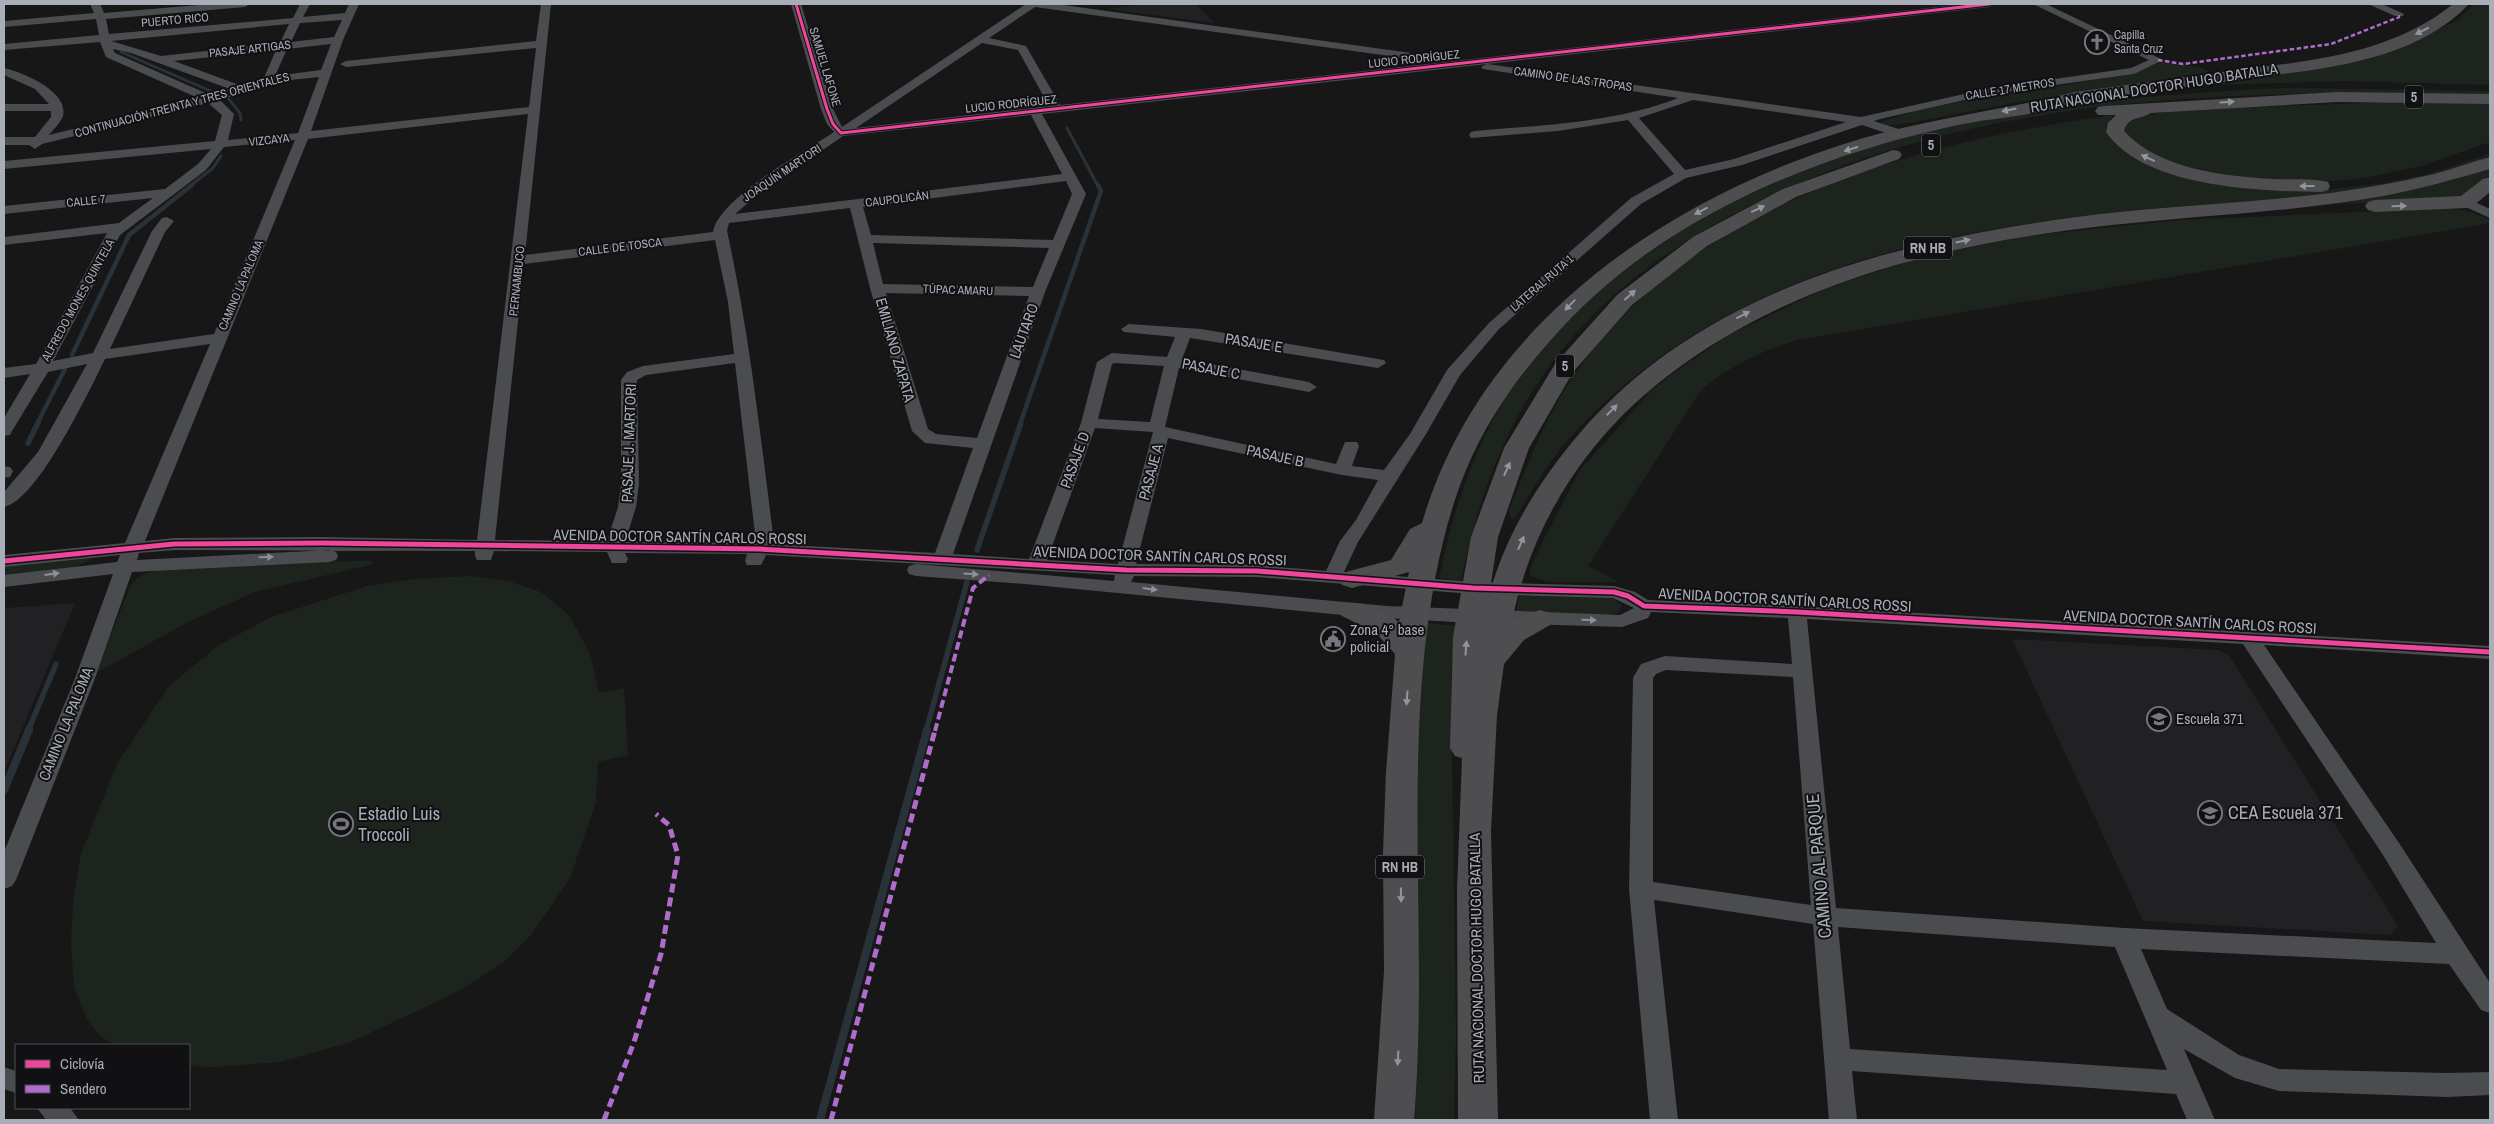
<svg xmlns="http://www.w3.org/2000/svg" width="2494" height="1124" font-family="'Archivo Narrow',sans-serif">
<rect width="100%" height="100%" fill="#171717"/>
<g fill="#212123">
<path d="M1144,4H1196L1214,23L1107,9Z"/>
<path d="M75,603L4,772V608Z"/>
<path d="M2012,639L2218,650L2229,655L2398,926L2390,935L2143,921Z"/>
</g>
<g fill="#1d241e">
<path d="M2474,4H2490V85L2345,81L2208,85L2288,73L2417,40L2457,20Z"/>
<path d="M2162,61L2202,68L2214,74L2020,102L1898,125H1887L1880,122L1919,110L1959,102L2133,74Z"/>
<path d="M2287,88L2490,91V96C2235,87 1948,94 1719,222C1649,261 1586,311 1541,378C1499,440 1476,508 1461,581L1439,578C1454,505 1478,436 1520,375C1556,323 1605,283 1656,248C1673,237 1688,224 1705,215C1721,206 1738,199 1754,192C1920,114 2106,96 2287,88Z"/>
<path d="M2390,102L2490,103V142L2421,166L2365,178L2314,183L2215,175L2156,158L2123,133L2124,125L2144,115L2181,110Z"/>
<path d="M2113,115L2106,128L2110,138L2124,150L2162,167L2323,190L2379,184L2428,174L2490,154V156C2370,202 2238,202 2112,214C1910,233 1706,284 1566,442C1548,463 1533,490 1518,513L1514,519L1510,517L1509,510C1530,459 1549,407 1583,362C1707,199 1920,142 2113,115Z"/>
<path d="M2490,168V175L2457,199L2451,200L2335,204L2458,178Z"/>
<path d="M2452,208L2472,212L2490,220L2486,224L1797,340C1760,352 1731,365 1701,390L1588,566L1619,582H1548L1530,576V569L1544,539L1580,470L1650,392L1672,374L1729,335L1824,289L1918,258L2025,236L2180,220Z"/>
<path d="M84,555L91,557L90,560L76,567L4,576V565Z"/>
<path d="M373,561L370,565L255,592L188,622L96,673L130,586C139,574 151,571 165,568L264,562Z"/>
<path d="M473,576L511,582L541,592L569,615L590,654L599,693L624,688L628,755L598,762L596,802L570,878L531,935L505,961L459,991L351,1042L280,1062L215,1067L189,1066V1045H115L100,1036L88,1021L74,987L71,944L73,900L81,854L117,764L169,686L219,645L271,617L367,586L414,579Z"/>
<path d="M1519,596L1612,597L1621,605V608L1618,613L1610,615L1516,613Z"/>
<path d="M1425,623L1456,626L1451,675L1456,1037L1454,1120H1412L1415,1074L1416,746Z"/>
</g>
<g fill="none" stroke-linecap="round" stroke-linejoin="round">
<g stroke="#2a3239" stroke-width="3">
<path d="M121,52L215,93"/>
<path d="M228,98L240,113L241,120"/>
<path d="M1067,128L1098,186"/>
<path d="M190,186L213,168L221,156"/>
</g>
<g stroke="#2a3239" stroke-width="4.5">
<path d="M72,355L129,235L192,185"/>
<path d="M37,424L65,369"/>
<path d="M1020,424L1101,191L1098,185"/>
</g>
<g stroke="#2a3239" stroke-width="5.5">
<path d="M28,443L38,423"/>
<path d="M977,550L1021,423"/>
<path d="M28,731L56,664"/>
<path d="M926,731L967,582"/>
</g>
<g stroke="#2a3239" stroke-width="8">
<path d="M4,790L29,730"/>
<path d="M820,1120L927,730"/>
</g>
<g fill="#4b4c50" fill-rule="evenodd">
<path d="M90,4H100L104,13L211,4H250L245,7L106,19L109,34L293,18L300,4H310L303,17L345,13L349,4H359L343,40L311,131L529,107L536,48L346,67L340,64L346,61L536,41L541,4H551L525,255L713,232C719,198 804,152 834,132L827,124L821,109L791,4H801L833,109L842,127L1026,4H1056L1433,56L1438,59L1433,62L1035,7L989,38L1026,46L1060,105L1964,4H1994L1989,7L1487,64L1861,117L1991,88L2131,68L2149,60L2033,4H2046L2163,60L2134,74L1991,94L1880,119L1874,121L1905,131L1907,134L1901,138L1862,125L1742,165L1686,178L1641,204L1499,329L1460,375L1426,434L1358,542L1344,572L1473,582L1614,586L1635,592L1648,600L1797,606L2490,646V659L2264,645L2399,843L2490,983V1013L2481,1010L2449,964L2141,949L2167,1009L2239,1055L2279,1069L2447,1073L2490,1072V1095L2447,1097L2279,1091L2235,1078L2184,1049L2215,1120H2187L2176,1094L1852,1071L1857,1120H1829L1813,924L1654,900L1678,1120H1650L1629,889L1633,678L1641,664L1665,656L1792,664L1788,618L1651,612L1648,618L1622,627L1454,622L1353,616L1025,584L916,576L909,574L907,570L909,566L916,564L1114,581L1115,575L766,555L761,565H747L745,561L747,554L625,553L628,559L626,563H612L607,552L494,551L491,560H477L475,556V551L174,550L139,553L137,560L329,550L336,552L338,556L336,560L329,562L132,572L94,681L16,880L12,886L4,889V852L74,681L113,574L4,587V575L117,562L120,555L4,567V555L125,543L210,344L105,359C89,391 38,500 4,507V492L38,452L87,364L48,372L12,431L10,435L4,436V418L30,374L4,378V368L36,364L107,233L4,245V237L119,223L153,198L4,214V206L165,189L198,164L211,149L4,169V161L215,141L222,115L208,103L42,144L35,149L29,145H4V137H35L51,117V111H4V104H49L35,89L4,75V68C22,72 69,91 63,116C61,122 53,130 49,135L198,98L106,57L100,42L4,50V44L99,35L96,19L4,27V21L94,13ZM342,20L334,37L291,42L300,23ZM289,24L280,43L161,56L111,41ZM982,43L1018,50L1049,106L856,128ZM331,44L321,70L275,76L287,49ZM113,49L131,53L230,89L210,95L115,53ZM276,50L263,80L242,86L174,61ZM1487,64L1481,67L1483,69L1678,98C1614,123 1543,125 1475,131L1471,132L1469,135L1471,138L1558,131L1628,120L1674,174L1631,198L1489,323L1447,370L1410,434L1384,470L1352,466L1359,446L1357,442H1345L1336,464L1165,427L1179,368L1309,392L1317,387L1309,382L1182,359L1190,338L1378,368L1386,363L1384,360L1201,329L1129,324L1121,329L1124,332L1175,337L1167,357L1112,353L1097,362L1081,423L1029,559L953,554L1045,292L1086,194L1042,114ZM319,77L298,133L228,140L234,114L220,100L281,81ZM1693,100L1846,122L1734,159L1685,170L1639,118ZM528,114L477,540L323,537L174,538L145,541L308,139ZM1031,115L1062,174L735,214L756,196L843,136ZM295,140L214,334L110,349L165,232L174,221L167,217L162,218L152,231L93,353L53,361L120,235L206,170L224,147ZM1066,181L1072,194L1053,240L871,235L863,207ZM850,208L870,288L912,431L925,443L973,448L935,553L770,544L773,534C760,432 749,331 727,231L729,223ZM715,240L728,302L734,354L643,366L627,372L621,380V484L618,507L607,541L495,540L524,264ZM873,243L1049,248L1033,287L883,284ZM886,293L1029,296L977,438L936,434L928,429ZM735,363L755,534L751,543L625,542L636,507L639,484L637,380L646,375ZM1115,363L1164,366L1150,422L1098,419L1112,364ZM1095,428L1153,432L1118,564L1047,560ZM1168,438L1342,475L1378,480L1356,520L1340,541L1326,571L1257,565L1136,564ZM1134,576L1257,577L1473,594L1613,598L1634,608L1620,615L1387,606L1131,582ZM1807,619L2243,644L2383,855L2436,943L2124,928L1836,908ZM1666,670L1793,677L1811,905L1653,882V678L1656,674ZM1838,927L2115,947L2167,1070L1850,1049Z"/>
<path d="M2368,4H2382L2404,14L2403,16H2395Z"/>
<path d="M2466,198L2490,209V218L2461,205L2459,202Z"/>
<path d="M4,466L10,467L13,471L10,477L4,478Z"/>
<path d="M4,1067L16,1071V1093L4,1089Z"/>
<path d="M37,1108H70L79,1120H46Z"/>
</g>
<g fill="#4e4e51" fill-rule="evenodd">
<path d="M2453,4H2469C2417,59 2331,68 2259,77C2223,82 2186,87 2150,92C2127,95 2102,97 2078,102C2063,105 2049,110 2034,113C2007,118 1980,120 1953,126C1804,159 1652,223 1550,341C1516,379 1486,422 1466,470C1443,526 1432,587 1425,647C1408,804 1427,962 1414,1120H1374L1384,971L1383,853L1386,772L1395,654L1375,632L1342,616L1338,610L1342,604C1361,599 1384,610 1399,622L1409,572L1352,588L1342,585L1338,579L1342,573L1391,560L1410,529L1422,523C1480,323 1669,196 1860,139C1931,118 2004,110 2075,92C2127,85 2178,78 2230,71C2308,61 2390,55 2453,4Z"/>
<path d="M2337,92L2490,94V104L2337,102L2151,113C2141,119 2127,117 2124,131C2160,170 2224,176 2274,179C2291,180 2311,178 2328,182L2330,186L2328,190L2321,192C2259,191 2145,188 2106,132L2108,123L2116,115H2098L2095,111L2098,107L2104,106Z"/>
<path d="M1893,150L1899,151L1902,155L1899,159L1796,197L1707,246L1632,305L1573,372L1529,448L1498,537L1489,596C1505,536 1538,482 1579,434C1708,282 1919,235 2110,213C2183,205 2257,202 2331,193C2365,188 2400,182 2434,174C2453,169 2471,162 2490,157V169C2455,179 2420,189 2383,196C2294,212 2202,215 2112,225C1947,243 1778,282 1649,391C1579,450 1530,531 1512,621L1540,610L1550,613L1554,619L1550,625L1524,640L1504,664L1497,715L1491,831L1498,1120H1458L1457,889L1462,758L1455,756L1450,748L1453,637L1471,537L1504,448L1555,364L1617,295L1693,237L1783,189Z"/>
<path d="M2490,177V192L2473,206L2466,208L2375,212L2368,210L2365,206L2368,202L2375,200L2461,196L2483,179Z"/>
</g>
<path stroke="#b06ccc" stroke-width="2.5" stroke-dasharray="4.5 2.5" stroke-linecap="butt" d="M2158,60L2183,64L2331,44L2399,17V14"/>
<path stroke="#b06ccc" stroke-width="4" stroke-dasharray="8 4" stroke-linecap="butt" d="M935,731L973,588L989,575"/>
<g stroke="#b06ccc" stroke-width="5" stroke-dasharray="9 5" stroke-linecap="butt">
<path d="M604,1120L634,1042L661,954L678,855L669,825L656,814"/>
<path d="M831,1120L935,730"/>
</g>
<defs>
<path id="cycleway-far1" d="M796,4L827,109L833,124L841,133L1989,4"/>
<path id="cycleway" d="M4,561L174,544L323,543L759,549L1126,570L1257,571L1473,588L1614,592L1628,596L1644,606L1797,612L2490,652"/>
</defs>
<use href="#cycleway-far1" stroke="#111113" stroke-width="5"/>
<use href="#cycleway" stroke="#111113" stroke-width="8"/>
<use href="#cycleway-far1" stroke="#ed469a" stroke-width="3"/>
<use href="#cycleway" stroke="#ed469a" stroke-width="5"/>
</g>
<defs><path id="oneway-solid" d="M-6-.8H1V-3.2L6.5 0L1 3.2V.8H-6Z" transform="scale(1.25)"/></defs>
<g fill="#92959e">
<use href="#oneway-solid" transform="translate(2422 31) rotate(154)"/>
<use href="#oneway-solid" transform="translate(2227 102) rotate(-4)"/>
<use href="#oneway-solid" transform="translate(2009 110) rotate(169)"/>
<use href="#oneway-solid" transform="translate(1851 149) rotate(163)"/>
<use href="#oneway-solid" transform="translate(2148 158) rotate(-155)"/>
<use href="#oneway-solid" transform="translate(2307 186) rotate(180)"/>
<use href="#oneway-solid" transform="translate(2399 206) rotate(-2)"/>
<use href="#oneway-solid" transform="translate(1758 209) rotate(-25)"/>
<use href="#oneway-solid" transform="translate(1701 211) rotate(152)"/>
<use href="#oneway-solid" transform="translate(1963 241) rotate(-12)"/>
<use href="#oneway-solid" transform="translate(1630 295) rotate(-42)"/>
<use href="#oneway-solid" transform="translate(1570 305) rotate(134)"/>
<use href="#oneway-solid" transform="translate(1743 315) rotate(-27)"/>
<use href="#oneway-solid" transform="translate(1612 410) rotate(-45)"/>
<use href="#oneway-solid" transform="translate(1507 469) rotate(-66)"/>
<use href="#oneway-solid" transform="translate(1521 543) rotate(-66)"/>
<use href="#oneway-solid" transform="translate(1466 648) rotate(-86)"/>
<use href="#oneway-solid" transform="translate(1407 698) rotate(94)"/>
<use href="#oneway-solid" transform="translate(1401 895) rotate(89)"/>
<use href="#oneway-solid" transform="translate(1398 1058) rotate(93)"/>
</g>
<g fill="#8c9099">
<use href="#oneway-solid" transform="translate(266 557) rotate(-2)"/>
<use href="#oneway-solid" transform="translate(52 574) rotate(-8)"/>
<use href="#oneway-solid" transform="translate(971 574) rotate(4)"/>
<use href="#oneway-solid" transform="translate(1150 589) rotate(7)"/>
<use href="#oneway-solid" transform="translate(1589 620) rotate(1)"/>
</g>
<defs>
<symbol id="church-ring" viewBox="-11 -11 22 22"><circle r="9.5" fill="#111113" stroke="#757880" stroke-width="1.5"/><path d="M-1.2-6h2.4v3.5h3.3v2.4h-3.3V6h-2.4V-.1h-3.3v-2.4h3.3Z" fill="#757880"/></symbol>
<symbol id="civic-ring" viewBox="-11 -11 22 22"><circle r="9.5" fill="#111113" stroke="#757880" stroke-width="1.5"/><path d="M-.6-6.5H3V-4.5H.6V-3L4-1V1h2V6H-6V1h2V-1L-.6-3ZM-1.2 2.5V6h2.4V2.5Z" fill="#757880"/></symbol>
<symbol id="school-ring" viewBox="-11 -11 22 22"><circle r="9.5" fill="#111113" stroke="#757880" stroke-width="1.5"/><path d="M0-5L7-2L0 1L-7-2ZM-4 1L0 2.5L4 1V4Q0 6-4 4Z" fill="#757880"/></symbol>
<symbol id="stadium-ring" viewBox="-11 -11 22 22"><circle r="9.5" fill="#111113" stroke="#757880" stroke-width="1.5"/><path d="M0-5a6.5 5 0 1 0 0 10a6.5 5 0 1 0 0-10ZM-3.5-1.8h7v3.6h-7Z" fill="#757880"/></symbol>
</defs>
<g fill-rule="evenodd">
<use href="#church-ring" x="2083" y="28" width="28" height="28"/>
<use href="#civic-ring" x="1319" y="625" width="28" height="28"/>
<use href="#school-ring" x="2145" y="705" width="28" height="28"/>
<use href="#school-ring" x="2196" y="799" width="28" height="28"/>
<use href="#stadium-ring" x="327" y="810" width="28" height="28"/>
</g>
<g text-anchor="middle" stroke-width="4" stroke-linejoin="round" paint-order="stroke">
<g font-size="12" fill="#a8adb8" stroke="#111113">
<text transform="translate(175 20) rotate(-5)" y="4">PUERTO RICO</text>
<text transform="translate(250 49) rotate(-6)" y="4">PASAJE ARTIGAS</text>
<text transform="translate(1414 59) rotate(-6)" y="4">LUCIO RODRÍGUEZ</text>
<text transform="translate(825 67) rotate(73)" y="4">SAMUEL LAFONE</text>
<text transform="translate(1573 79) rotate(8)" y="4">CAMINO DE LAS TROPAS</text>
<text transform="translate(2010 89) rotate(-9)" y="4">CALLE 17 METROS</text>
<text transform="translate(1011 104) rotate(-6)" y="4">LUCIO RODRÍGUEZ</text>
<text transform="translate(182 105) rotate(-15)" y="4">CONTINUACIÓN TREINTA Y TRES ORIENTALES</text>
<text transform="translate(269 140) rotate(-6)" y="4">VIZCAYA</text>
<text transform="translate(782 173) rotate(-34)" y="4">JOAQUÍN MARTORI</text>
<text transform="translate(897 199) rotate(-7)" y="4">CAUPOLICÁN</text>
<text transform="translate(86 201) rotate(-6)" y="4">CALLE 7</text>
<text transform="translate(620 247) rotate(-7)" y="4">CALLE DE TOSCA</text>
<text transform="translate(517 281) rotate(-84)" y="4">PERNAMBUCO</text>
<text transform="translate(1542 283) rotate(-41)" y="4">LATERAL RUTA 1</text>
<text transform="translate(241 285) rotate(-67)" y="4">CAMINO LA PALOMA</text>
<text transform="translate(958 290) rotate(2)" y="4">TÚPAC AMARU</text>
<text transform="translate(78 300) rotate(-61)" y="4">ALFREDO MONES QUINTELA</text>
</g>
<g font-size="12" fill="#a8adb8" stroke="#111113" text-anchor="start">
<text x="2114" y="39">Capilla<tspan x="2114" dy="14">Santa Cruz</tspan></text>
</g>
<g fill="#111113" stroke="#7b7e86" stroke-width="1">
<rect x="2405" y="85.5" width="18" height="23" rx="4"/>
<rect x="1922" y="133.5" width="18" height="23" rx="4"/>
<rect x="1904" y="236.5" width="48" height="23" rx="4"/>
<rect x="1556" y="354.5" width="18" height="23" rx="4"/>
<rect x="1376" y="855.5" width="48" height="23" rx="4"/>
</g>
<g font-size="14" font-weight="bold" fill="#a8adb8">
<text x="2414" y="102">5</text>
<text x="1931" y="150">5</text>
<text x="1928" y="253">RN HB</text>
<text x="1565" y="371">5</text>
<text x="1400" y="872">RN HB</text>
</g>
<g font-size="15" fill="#a8adb8" stroke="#111113">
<text transform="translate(2154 88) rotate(-9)" y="5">RUTA NACIONAL DOCTOR HUGO BATALLA</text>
<text transform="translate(1024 331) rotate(-70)" y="5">LAUTARO</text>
<text transform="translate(1254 343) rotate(9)" y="5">PASAJE E</text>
<text transform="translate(895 350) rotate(74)" y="5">EMILIANO ZAPATA</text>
<text transform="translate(1211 369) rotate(11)" y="5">PASAJE C</text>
<text transform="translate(629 443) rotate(-88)" y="5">PASAJE J. MARTORI</text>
<text transform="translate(1275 456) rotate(12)" y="5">PASAJE B</text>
<text transform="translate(1075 460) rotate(-70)" y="5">PASAJE D</text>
<text transform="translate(1151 472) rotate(-75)" y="5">PASAJE A</text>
<text transform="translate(680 537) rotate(1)" y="5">AVENIDA DOCTOR SANTÍN CARLOS ROSSI</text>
<text transform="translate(1160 556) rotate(2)" y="5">AVENIDA DOCTOR SANTÍN CARLOS ROSSI</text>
<text transform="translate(1785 600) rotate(3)" y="5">AVENIDA DOCTOR SANTÍN CARLOS ROSSI</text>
<text transform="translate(2190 622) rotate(3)" y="5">AVENIDA DOCTOR SANTÍN CARLOS ROSSI</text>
<text transform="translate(66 724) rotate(-68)" y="5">CAMINO LA PALOMA</text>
<text transform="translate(1477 958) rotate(-91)" y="5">RUTA NACIONAL DOCTOR HUGO BATALLA</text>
</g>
<g font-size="15" fill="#a8adb8" stroke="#111113" text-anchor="start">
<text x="1350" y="635">Zona 4° base<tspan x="1350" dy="17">policial</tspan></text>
<text x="2176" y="724">Escuela 371</text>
</g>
<g font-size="18" fill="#a8adb8" stroke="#111113" text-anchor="start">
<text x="2228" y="819">CEA Escuela 371</text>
<text x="358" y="820">Estadio Luis<tspan x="358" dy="21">Troccoli</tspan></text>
</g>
<g font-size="18" fill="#a8adb8" stroke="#111113">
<text transform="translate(1819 866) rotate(-95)" y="6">CAMINO AL PARQUE</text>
</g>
</g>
<rect width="2494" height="1124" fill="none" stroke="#a8adb8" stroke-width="10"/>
<rect x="15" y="1044" width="175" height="65" fill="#111113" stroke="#4d4f55"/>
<rect x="25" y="1060" width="25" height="8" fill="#ed469a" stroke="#4d4f55"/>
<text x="60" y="1069" font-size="15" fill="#a8adb8">Ciclovía</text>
<rect x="25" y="1085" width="25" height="8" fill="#b06ccc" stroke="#4d4f55"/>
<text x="60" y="1094" font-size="15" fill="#a8adb8">Sendero</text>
</svg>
